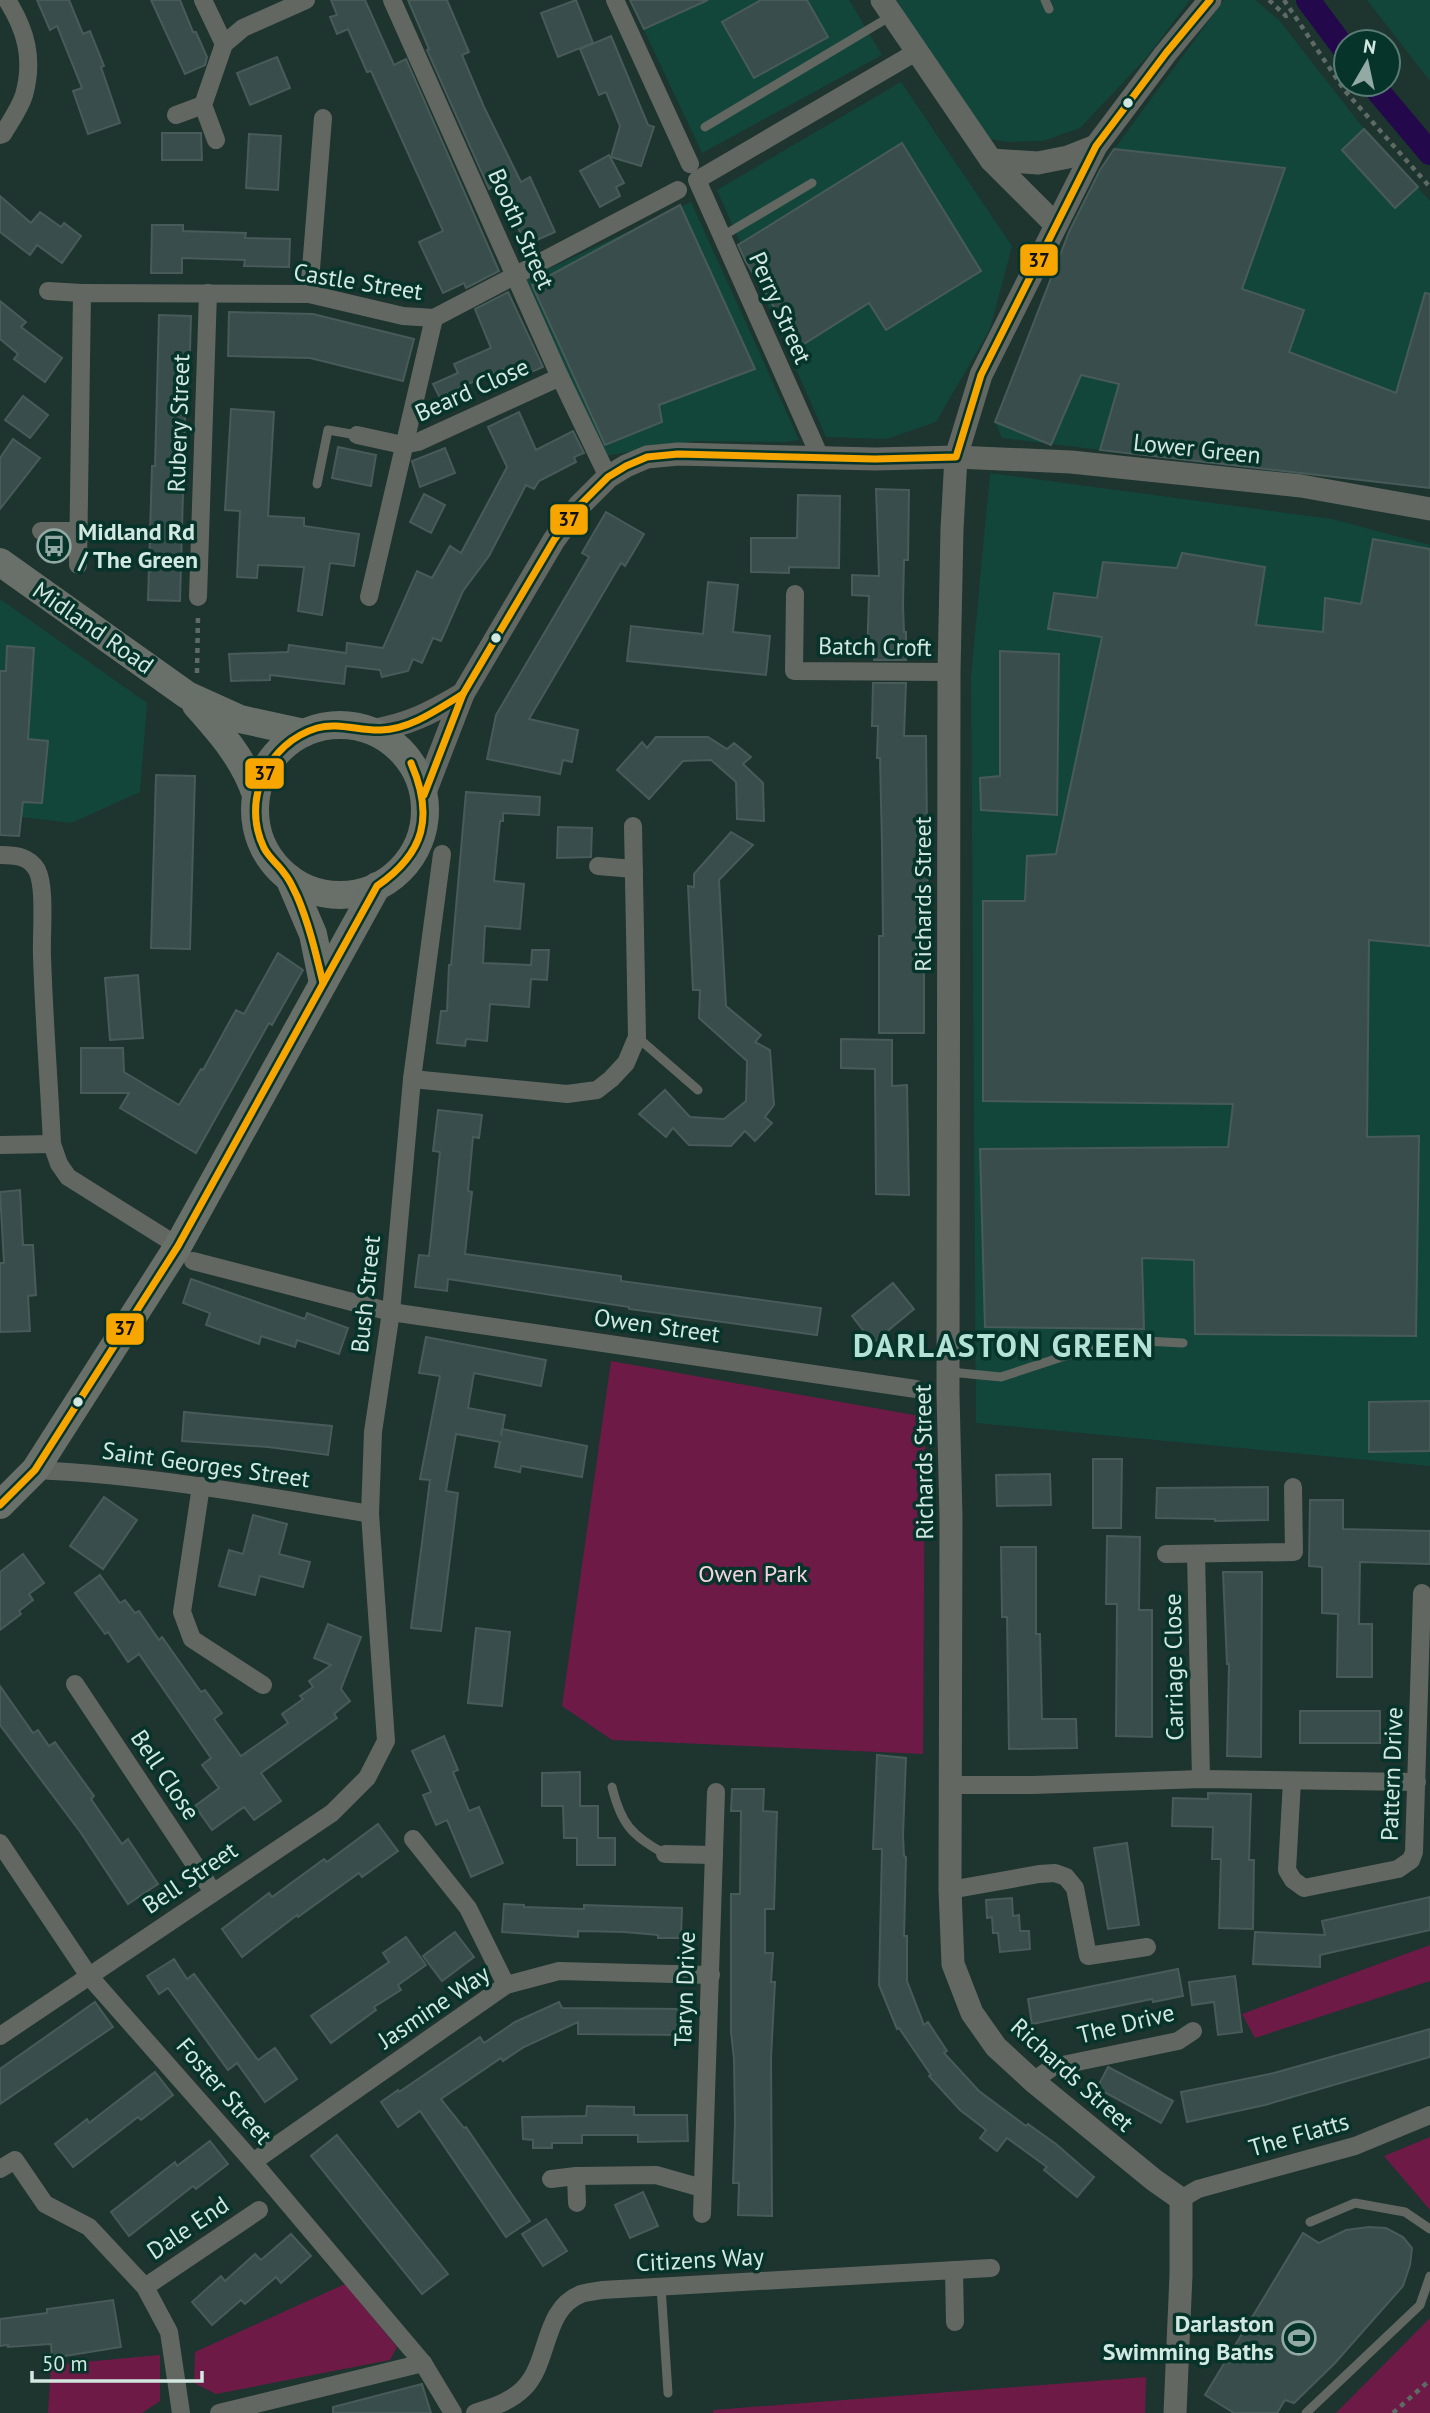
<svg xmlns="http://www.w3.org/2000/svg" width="1430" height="2413" font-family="'PT Sans',sans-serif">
<rect width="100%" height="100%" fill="#1d342f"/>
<g fill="#13463b">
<path d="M630,0H849L882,55L702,153Z"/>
<path d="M897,0H1190L1147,57L1080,128L1043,141L1007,142L990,139L927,50Z"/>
<path d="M1224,0H1255L1279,20L1364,129L1430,201V489L1002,438L995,422L1068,233L1098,171Z"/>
<path d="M1367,0H1430V81Z"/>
<path d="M901,82L1012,246L990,329L936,422L887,439L826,437L717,190Z"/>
<path d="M691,202L799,440L784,442L696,441L604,456L525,280Z"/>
<path d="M990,473L1332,519L1430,545V1466L976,1423L971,677Z"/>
<path d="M0,599L147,703L140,792L71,823L22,817L19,836H0Z"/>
</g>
<g fill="#6d1b46">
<path d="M611,1361L925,1417L923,1754L612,1740L562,1706Z"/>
<path d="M1430,1945V1981L1255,2038L1242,2014Z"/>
<path d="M1430,2137V2210L1384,2156Z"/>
<path d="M345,2284L397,2347L390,2360L216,2394L194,2383L195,2352Z"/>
<path d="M1430,2318V2413H1336Z"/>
<path d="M160,2355V2401L142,2413H48L51,2365Z"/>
<path d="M1146,2377L1145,2413H713V2410Z"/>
</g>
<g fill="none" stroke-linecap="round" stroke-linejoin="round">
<g stroke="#23084b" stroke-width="24">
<path d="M1308,0L1346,51"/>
<path d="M1372,84L1430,153"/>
</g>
</g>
<g fill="#394e4c" stroke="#485b59" stroke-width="2">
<path d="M37,0H69L83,34L90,31L104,66L101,67L120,123L88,134L73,91L82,88L57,26L50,30Z"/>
<path d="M151,0H180L193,32H196L207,57L205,65L185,74Z"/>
<path d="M331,0H365L394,65L406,59L499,271L466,288L464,283L443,293L419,242L443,231L371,71L367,72L348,29L337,34L330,17L337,15Z"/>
<path d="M408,0H447L469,52L462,55L484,107L521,182L530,177L555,232L526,245L498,185L489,189L427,50L429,49Z"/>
<path d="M576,0L593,43L558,57L541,13Z"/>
<path d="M630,0H708L644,29Z"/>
<path d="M761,0H807L828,37L754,78L722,22Z"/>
<path d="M611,36L648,125L654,127L641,166L611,157L620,126L606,92L599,95L580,49Z"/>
<path d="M277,57L290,88L250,105L237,73Z"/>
<path d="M1364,129L1418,187L1395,208L1342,150Z"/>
<path d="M162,133H201L202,160H162Z"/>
<path d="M249,134L281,136L278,190L246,188Z"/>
<path d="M902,143L981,271L886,330L869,303L799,347L746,262L738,245Z"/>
<path d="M1114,149L1285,168L1242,289L1304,310L1289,352L1396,393L1425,293L1430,294V488L1100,450L1119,384L1081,375L1051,445L995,422L1069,232L1100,170Z"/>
<path d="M609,155L624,183L616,187L620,196L600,207L580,171Z"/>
<path d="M0,196L31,223L40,212L61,227L64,223L81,236L62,263L37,245L30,255L0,232Z"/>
<path d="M680,205L755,369L659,405L662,422L605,445L532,285Z"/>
<path d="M152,225H183V231L246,233L245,238L290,239L289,267L244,266L245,260L182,258V273H151Z"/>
<path d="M508,292L543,367L508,382L503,369L468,384L473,396L445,408L433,384L458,373L454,364L491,348L475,309Z"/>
<path d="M0,301L26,322L21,327L62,358L45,382L14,359L18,354L0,339Z"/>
<path d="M229,312L313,314L414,339L403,381L310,358L228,356Z"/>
<path d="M159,315L191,316L189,386H186L180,601L148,600L152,466H155Z"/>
<path d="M23,396L48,415L30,438L5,420Z"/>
<path d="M231,409L274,412L268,516L304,518V526L359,534L354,566L330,563L322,615L298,611L304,567L258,565L257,578L237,577L240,511L225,510Z"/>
<path d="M519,412L536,450L573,431L584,453L574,457L576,462L539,481L534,489L526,485L489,556L463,591L441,641L433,638L422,663L413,659L408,671L382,677L380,670L346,666L344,684L270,675V680L231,681L229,654L288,652L289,645L346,653L347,643L383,648L417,571L432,578L450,546L461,553L507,467L488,427Z"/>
<path d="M13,439L40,458L0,509V458Z"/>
<path d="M338,447L376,455L371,486L332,478Z"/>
<path d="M445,448L455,473L420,487L412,461Z"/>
<path d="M876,489L909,490L908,560H904L903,604L904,632H906V660H874V656H867L869,596L852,595V575L879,576Z"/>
<path d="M424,494L445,505L431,533L410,522Z"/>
<path d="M798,495L840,496L839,568L789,567V573L751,572V538H797Z"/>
<path d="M606,512L644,534L625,566L621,563L529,719L578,730L572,762L563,760L560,774L487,759L496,715L589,557L582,553Z"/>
<path d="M1373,539L1430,549V946L1369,940L1367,1137L1419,1136L1416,1336L1195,1334L1194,1260L1142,1258L1144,1329L985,1327L980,1149L1228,1147L1233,1104L983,1101V901H1025L1027,856L1056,854L1102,637L1048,629L1054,593L1097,598L1103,562L1177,568L1182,553L1265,567L1256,625L1323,632L1325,598L1361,604Z"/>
<path d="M708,582L738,585L733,632L770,636L766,675L627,661L631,626L703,634Z"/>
<path d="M7,646L34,648L28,739L48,741L42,803L23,802L19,836L0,835V671H6Z"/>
<path d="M1000,651L1059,654L1057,815L981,810L980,778L1000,776Z"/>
<path d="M873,683H906L904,736H926L928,929H924V1033H879V936H883L882,846L880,758H877L878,726H872Z"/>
<path d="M656,737H708L727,749L734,743L751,757L743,764L763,783L764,821L737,819L736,782L711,760L683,761L649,799L617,770L642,742L647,748Z"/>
<path d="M156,775L195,776L190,949L151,948Z"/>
<path d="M466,792L540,797L539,815L503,813V821H500L494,881L524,884L520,929L485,926L483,963L531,965L532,950H549L547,980L531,979L529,1007L490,1004L487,1041L466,1039L465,1046L437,1043L441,1011H447L449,965H451Z"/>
<path d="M558,827L592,828L591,857L557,858Z"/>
<path d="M731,832L753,845L719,880L726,1006L761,1035L755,1042L770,1050L774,1105L765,1117L772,1123L755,1141L745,1131L731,1146L689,1145L673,1128L666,1137L639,1114L665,1090L690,1117L724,1119L746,1101L747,1061L699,1018L700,990H693L688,886L694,887V874Z"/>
<path d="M278,953L303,970L272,1025L269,1023L196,1153L120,1108L129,1093H81V1048H123L124,1072L179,1105L201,1069L203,1070L236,1010L244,1014Z"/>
<path d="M138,975L143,1038L110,1040L105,978Z"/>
<path d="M841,1039L892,1040V1086L907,1085L909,1195L876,1194L875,1069L841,1068Z"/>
<path d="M438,1110L482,1115L479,1138L473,1137L468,1191L472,1192L465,1254L621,1276V1281L821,1308L817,1335L629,1309V1307L448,1279L447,1291L415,1287L419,1255L429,1256L440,1152L433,1151Z"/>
<path d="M20,1190L23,1245H33L36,1295L28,1296L30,1331L0,1332V1263H4L0,1192Z"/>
<path d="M191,1279L305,1319L307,1313L348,1328L339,1354L297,1340L295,1347L261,1336L259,1344L206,1325L210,1313L183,1303Z"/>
<path d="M893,1283L914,1309L873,1343L852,1316Z"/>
<path d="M426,1337L546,1360L541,1386L474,1373L468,1408L505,1415L501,1436L502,1429L587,1446L582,1477L521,1466L520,1472L495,1467L500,1442L456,1434L446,1491L458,1493L441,1631L411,1628L430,1480L420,1479L440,1376L419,1373Z"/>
<path d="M1430,1401V1451L1369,1452V1402Z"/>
<path d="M184,1412L332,1426L328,1455L268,1447L182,1441Z"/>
<path d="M1093,1459H1122L1121,1528H1093Z"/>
<path d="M1050,1474L1051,1505L997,1506L996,1475Z"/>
<path d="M1268,1487V1520L1215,1521V1519L1156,1518L1157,1488Z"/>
<path d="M104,1497L137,1520L103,1569L70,1546Z"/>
<path d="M1310,1500H1343V1529L1430,1531V1564L1360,1562L1359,1624H1372V1677H1337L1338,1614L1322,1613V1567L1309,1566Z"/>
<path d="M253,1515L287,1524L279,1554L310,1562L303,1587L260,1576L255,1595L219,1586L229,1550L243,1554Z"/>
<path d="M1107,1536L1140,1537L1139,1610H1152V1737L1116,1736L1117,1604H1106Z"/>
<path d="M1001,1547H1036V1634H1040L1042,1719H1076L1077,1748L1009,1749L1007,1617H1002Z"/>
<path d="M23,1554L44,1583L29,1594L33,1600L19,1611L21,1614L0,1630V1572Z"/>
<path d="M1223,1572H1262L1261,1757L1227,1756L1229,1664H1227Z"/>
<path d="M100,1575L120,1603L125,1600L135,1613L139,1611L159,1640L162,1637L201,1692L205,1690L222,1713L214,1719L241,1756L288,1723L282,1714L303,1699L300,1696L313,1687L309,1681L331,1665L314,1658L328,1624L361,1637L341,1689L350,1701L334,1714L337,1718L261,1773L281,1801L254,1820L244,1807L212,1830L195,1806L219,1788L202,1765L211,1758L139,1654L128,1662L108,1632L105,1634L75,1593Z"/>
<path d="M476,1628L510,1632L502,1706L468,1703Z"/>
<path d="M0,1686L33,1733L38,1730L49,1746L55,1742L94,1796L91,1799L122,1844L128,1839L158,1884L128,1904L81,1833L0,1725Z"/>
<rect x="1300" y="1711" width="80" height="32"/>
<path d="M444,1736L458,1770L453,1772L469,1811L479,1807L503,1863L471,1877L447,1820L436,1825L423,1795L431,1792L412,1751Z"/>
<path d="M877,1755L906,1758L903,1835L904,1856L906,1857L904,1936H907V1981L924,2025L928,2022L947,2051L944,2053L979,2091L1026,2126L1028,2124L1056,2144L1094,2177L1077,2197L1044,2170L1047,2167L1007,2138L997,2151L980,2138L986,2130L960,2110L929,2076L931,2075L899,2028L897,2029L879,1985L882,1849H873Z"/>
<path d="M580,1772V1806H598V1838H615V1865H577V1838H564L563,1806H542V1773Z"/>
<path d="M732,1789H764L763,1811L777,1812L774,1909H765V1953H773L771,1982H775L771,2058L772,2216L738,2215L739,2183H733L735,2122L734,2059L731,2032V1894H740L741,1811H731Z"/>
<path d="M1208,1793L1251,1794L1249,1860H1254L1253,1929L1219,1928L1221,1859H1212L1213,1827L1172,1826L1173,1798L1208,1799Z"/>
<path d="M378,1824L398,1851L362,1877L359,1873L298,1917L297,1915L242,1957L222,1929L269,1893L272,1897L324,1859L327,1862Z"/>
<path d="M1127,1843L1139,1925L1108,1929L1094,1848Z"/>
<path d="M1430,1897V1930L1320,1955V1967L1253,1964L1255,1932L1325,1935L1322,1921Z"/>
<path d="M1012,1898L1013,1916L1019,1915L1020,1931H1029L1030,1949L1000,1952L998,1933H993L992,1917L987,1918L986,1900Z"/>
<path d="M504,1904L524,1905V1907L584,1909V1905L682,1908L681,1938H658V1935L624,1932L578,1931V1937L502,1932Z"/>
<path d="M455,1932L474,1957L442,1981L423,1956Z"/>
<path d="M406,1937L426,1965L398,1985L401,1990L374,2007L376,2010L331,2043L311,2016L389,1962L383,1953Z"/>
<path d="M174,1959L187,1979L194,1974L258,2060L275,2048L297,2079L265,2102L237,2063L228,2070L168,1988L159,1994L147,1976Z"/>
<path d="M1178,1969L1183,1996L1153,2002L1152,1999L1032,2024L1028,1999Z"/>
<path d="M1235,1976L1242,2032L1218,2035L1214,2002L1192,2005L1189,1982Z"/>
<path d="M95,2002L113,2027L0,2104V2069Z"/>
<path d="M559,2002L562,2008L684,2009L683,2035L578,2034V2022L524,2047L503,2061L501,2058L441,2099L464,2128L466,2127L530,2221L506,2237L420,2111L398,2127L381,2102L398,2090L399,2092L480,2037L484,2043L515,2022Z"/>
<path d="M1430,2029V2057L1265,2105L1187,2122L1181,2092L1274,2073Z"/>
<path d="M1108,2067L1173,2101L1161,2123L1097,2088Z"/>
<path d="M155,2072L173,2095L141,2120L138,2117L73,2167L55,2144L87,2119L89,2123Z"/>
<path d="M587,2106L634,2107V2115H687L688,2141L638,2142V2135H582V2143H552V2148H533V2140L523,2139L522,2117L586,2116Z"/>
<path d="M337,2135L448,2274L422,2294L311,2156Z"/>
<path d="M210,2141L228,2164L196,2189L193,2186L129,2236L111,2212L175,2162L177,2166Z"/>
<path d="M643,2192L658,2226L630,2238L615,2205Z"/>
<path d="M546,2219L567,2251L543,2266L522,2234Z"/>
<path d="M1369,2227L1386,2228L1403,2237L1412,2248L1410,2265L1403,2286L1335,2363L1294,2403L1285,2400L1277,2413H1234L1205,2395L1303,2233L1319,2243L1346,2230Z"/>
<path d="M291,2234L311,2256L281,2283L276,2277L245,2304L241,2300L212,2325L192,2302L221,2276L225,2281L255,2254L261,2260Z"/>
<path d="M113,2300L121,2347L52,2358L51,2344L8,2347V2345L0,2346V2319L47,2313V2309Z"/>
<path d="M422,2384L431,2413H333V2407Z"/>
</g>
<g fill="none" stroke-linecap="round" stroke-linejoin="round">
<g stroke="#606a65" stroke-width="4.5" stroke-dasharray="5 5" stroke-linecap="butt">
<path d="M1269,0L1286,16L1291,14"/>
<path d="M1284,0L1345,91L1430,187"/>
<path d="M197,673L198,615"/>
<path d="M1393,2413L1430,2380"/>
</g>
<g stroke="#636762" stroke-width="9">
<path d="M1045,0L1049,9"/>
<path d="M705,127L891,16"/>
<path d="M721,237L812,183"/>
<path d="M317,484L328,430L357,435"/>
<path d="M637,1037L698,1090"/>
<path d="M950,1372L1001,1377L1080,1351L1107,1339L1183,1343"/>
<path d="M612,1787C621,1824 632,1836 665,1854"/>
<path d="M1310,2222L1355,2203L1405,2212L1430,2229"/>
<path d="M661,2287L668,2393"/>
<path d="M1306,2413L1420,2305L1430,2276"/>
</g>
<g stroke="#636762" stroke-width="18">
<path d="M203,0L224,44"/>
<path d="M392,0L560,377L608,477"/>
<path d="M615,0L690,164"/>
<path d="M176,115L203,105"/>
<path d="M0,135L3,134C10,122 20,108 24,95C34,59 26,30 7,0"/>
<path d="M216,140L203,105L224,44L243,28L306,0"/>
<path d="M48,291L82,293"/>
<path d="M309,294L323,118"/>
<path d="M357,435L403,445L418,442L560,377"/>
<path d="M820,457L697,180L916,52"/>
<path d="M41,531H78"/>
<path d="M78,565L82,293L309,294L403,316L434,318L678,190"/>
<path d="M795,594L794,671L949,672"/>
<path d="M198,597L208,293"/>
<path d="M369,597L434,318"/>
<path d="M0,855C15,855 29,856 37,870C46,888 41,934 42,956C44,1019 49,1081 52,1144L59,1164L68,1177L178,1246"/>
<path d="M598,866L634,869"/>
<path d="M412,1079L567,1094L597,1090L611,1079L626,1063L637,1037L633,826"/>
<path d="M0,1145L52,1144"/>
<path d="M193,1261L391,1312L916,1389"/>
<path d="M35,1470C148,1475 259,1495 370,1514"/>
<path d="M201,1486L182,1612L192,1639L263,1685"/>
<path d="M1166,1554L1294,1552L1293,1487"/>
<path d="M1196,1554L1201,1779"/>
<path d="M75,1684L213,1892"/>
<path d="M1292,1781L1287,1870L1293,1880L1304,1888L1398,1869L1411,1860L1414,1852L1422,1593"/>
<path d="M950,1785H1033L1201,1779L1417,1782"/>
<path d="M413,1839L468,1908L506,1985"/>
<path d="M0,1843L89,1976L253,2162L423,2363L453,2413"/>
<path d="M665,1854L714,1855"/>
<path d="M950,1890L1039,1874L1055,1873L1066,1877L1075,1888L1088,1956L1147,1947"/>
<path d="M0,2036L332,1813L367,1778L386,1741L370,1514L373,1432L391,1312L412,1079L442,854"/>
<path d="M1033,2081L1053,2067L1178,2041L1193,2031"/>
<path d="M253,2162L506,1985L559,1971L711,1975"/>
<path d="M0,2169L15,2160L45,2204L89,2227L145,2287L169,2332L181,2413"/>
<path d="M576,2176L577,2203"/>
<path d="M551,2179L576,2176L656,2175L702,2188"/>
<path d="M1181,2199L1198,2189L1355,2146L1430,2115"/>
<path d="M702,2214L716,1792"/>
<path d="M954,2270L955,2322"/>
<path d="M145,2287L259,2210"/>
<path d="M219,2413L423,2363"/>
<path d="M475,2413C492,2407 510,2402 523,2389C550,2364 542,2309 581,2294C587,2292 595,2291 602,2290L991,2268"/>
</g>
<g stroke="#636762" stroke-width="23">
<path d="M882,0L991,160L1055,224"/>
<path d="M991,160L1038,163L1068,157L1096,146"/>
<path d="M370,731C408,725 431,713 463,694"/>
<path d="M424,795L463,694L554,540L579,506L608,477L626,466L647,457L678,454L875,459L956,457L1071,462L1301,486L1430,509"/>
<path d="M1175,2413L1181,2275V2199L1154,2180L1033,2081L996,2047L972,2013L953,1964L950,1890L951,1517L948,1394L949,672L952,529L956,457L981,375L1096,146L1166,53L1210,0"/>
</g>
<g stroke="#687069" stroke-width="28">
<path d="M0,562L187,695L240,719L304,733"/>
<path d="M196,705C221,733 244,759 256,795"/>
<circle cx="340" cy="810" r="85"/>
<path d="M289,878L313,934L323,983"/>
<path d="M0,1505L35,1470L178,1246L377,886"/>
</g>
<defs>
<g id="bus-1">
<path d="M424,795L463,694L554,540L579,506L608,477L626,466L647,457L678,454L875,459L956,457L981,375L1096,146L1166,53L1210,0"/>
<path d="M323,983C316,954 309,924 297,896C293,888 290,880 284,873C278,864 269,858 264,848C241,801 267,743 317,728C338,722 360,731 381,730C411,729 438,709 463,694"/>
<path d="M0,1505L35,1470L178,1246L377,886C425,853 434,816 411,763"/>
</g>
</defs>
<use href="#bus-1" stroke="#06342a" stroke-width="12"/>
<use href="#bus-1" stroke="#f7a600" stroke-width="7"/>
</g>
<defs>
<symbol id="bus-ring" viewBox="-11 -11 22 22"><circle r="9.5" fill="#06342a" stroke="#93a9a3" stroke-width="1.5"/><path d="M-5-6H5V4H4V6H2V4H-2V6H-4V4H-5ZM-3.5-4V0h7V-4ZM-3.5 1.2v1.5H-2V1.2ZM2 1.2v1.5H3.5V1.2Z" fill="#93a9a3"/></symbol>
<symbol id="stadium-ring" viewBox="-11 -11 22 22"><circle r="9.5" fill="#06342a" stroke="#93a9a3" stroke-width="1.5"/><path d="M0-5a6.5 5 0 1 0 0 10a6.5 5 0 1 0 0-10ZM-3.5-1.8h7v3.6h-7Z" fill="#93a9a3"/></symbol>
</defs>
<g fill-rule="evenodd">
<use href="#bus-ring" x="35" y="527" width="38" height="38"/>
<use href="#stadium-ring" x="1280" y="2319" width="38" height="38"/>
</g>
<g fill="#d2e8e1" stroke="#06342a" stroke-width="2.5">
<circle cx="1128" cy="103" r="6"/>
<circle cx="496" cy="638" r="6"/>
<circle cx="78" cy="1402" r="6"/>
</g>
<g text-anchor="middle" stroke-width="7" stroke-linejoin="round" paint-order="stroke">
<g font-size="24" fill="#d2e8e1" stroke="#06342a">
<text transform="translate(521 229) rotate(66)" y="8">Booth Street</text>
<text transform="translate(358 282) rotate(9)" y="8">Castle Street</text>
<text transform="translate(780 308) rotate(66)" y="8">Perry Street</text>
<text transform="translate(472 390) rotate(-24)" y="8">Beard Close</text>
<text transform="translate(179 423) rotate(-88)" y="8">Rubery Street</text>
<text transform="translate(1197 449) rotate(6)" y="8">Lower Green</text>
<text transform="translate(93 628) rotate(35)" y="8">Midland Road</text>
<text transform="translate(875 647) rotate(1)" y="8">Batch Croft</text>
<text transform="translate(923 894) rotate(-90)" y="8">Richards Street</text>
<text transform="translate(366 1294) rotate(-84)" y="8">Bush Street</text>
<text transform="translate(657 1326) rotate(8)" y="8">Owen Street</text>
<text transform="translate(924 1462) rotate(-91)" y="8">Richards Street</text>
<text transform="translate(206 1465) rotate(8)" y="8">Saint Georges Street</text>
<text transform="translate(1174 1667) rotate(-91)" y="8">Carriage Close</text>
<text transform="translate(1392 1774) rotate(-88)" y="8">Pattern Drive</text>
<text transform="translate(165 1775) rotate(56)" y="8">Bell Close</text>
<text transform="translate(190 1878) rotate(-34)" y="8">Bell Street</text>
<text transform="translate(685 1989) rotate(-88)" y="8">Taryn Drive</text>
<text transform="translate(434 2007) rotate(-34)" y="8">Jasmine Way</text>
<text transform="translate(1126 2024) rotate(-14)" y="8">The Drive</text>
<text transform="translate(1072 2075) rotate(42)" y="8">Richards Street</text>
<text transform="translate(224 2091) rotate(49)" y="8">Foster Street</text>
<text transform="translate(1299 2135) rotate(-16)" y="8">The Flatts</text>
<text transform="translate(188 2228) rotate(-34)" y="8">Dale End</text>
<text transform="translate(700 2260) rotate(-3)" y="8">Citizens Way</text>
</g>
<g font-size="24" font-weight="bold" fill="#d2e8e1" stroke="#06342a" text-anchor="start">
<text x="78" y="540">Midland Rd<tspan x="78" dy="28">/ The Green</tspan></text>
<text x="1274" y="2332" text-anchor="end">Darlaston<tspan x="1274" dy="28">Swimming Baths</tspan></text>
</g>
<g font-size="24" fill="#f2d4de" stroke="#06342a">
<text x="753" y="1582">Owen Park</text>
</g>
<g font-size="32" font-weight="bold" letter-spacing="2" fill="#b4e2d4" stroke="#06342a">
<text x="1004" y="1357">DARLASTON GREEN</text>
</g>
</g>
<g stroke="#06342a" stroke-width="2.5">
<rect x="1019" y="243" width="40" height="34" rx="7" fill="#f7a600"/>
<rect x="549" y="503" width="40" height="33" rx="7" fill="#f7a600"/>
<rect x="244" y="757" width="41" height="33" rx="7" fill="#f7a600"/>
<rect x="105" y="1312" width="40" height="34" rx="7" fill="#f7a600"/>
</g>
<g font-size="19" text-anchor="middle" font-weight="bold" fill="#111">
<text x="1039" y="267">37</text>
<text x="569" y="526">37</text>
<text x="265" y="780">37</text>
<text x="125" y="1335">37</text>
</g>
<g transform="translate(1367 63) rotate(9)"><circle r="33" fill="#06342a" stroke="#587c73" stroke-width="2"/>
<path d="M0-5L12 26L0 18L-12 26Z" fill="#93a9a3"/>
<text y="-10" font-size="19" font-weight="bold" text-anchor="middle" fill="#d2e8e1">N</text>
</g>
<path d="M32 2371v10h170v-10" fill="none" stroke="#d2e8e1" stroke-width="3.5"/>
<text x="42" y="2371" font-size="21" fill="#d2e8e1" stroke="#06342a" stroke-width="5" paint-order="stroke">50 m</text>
</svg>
